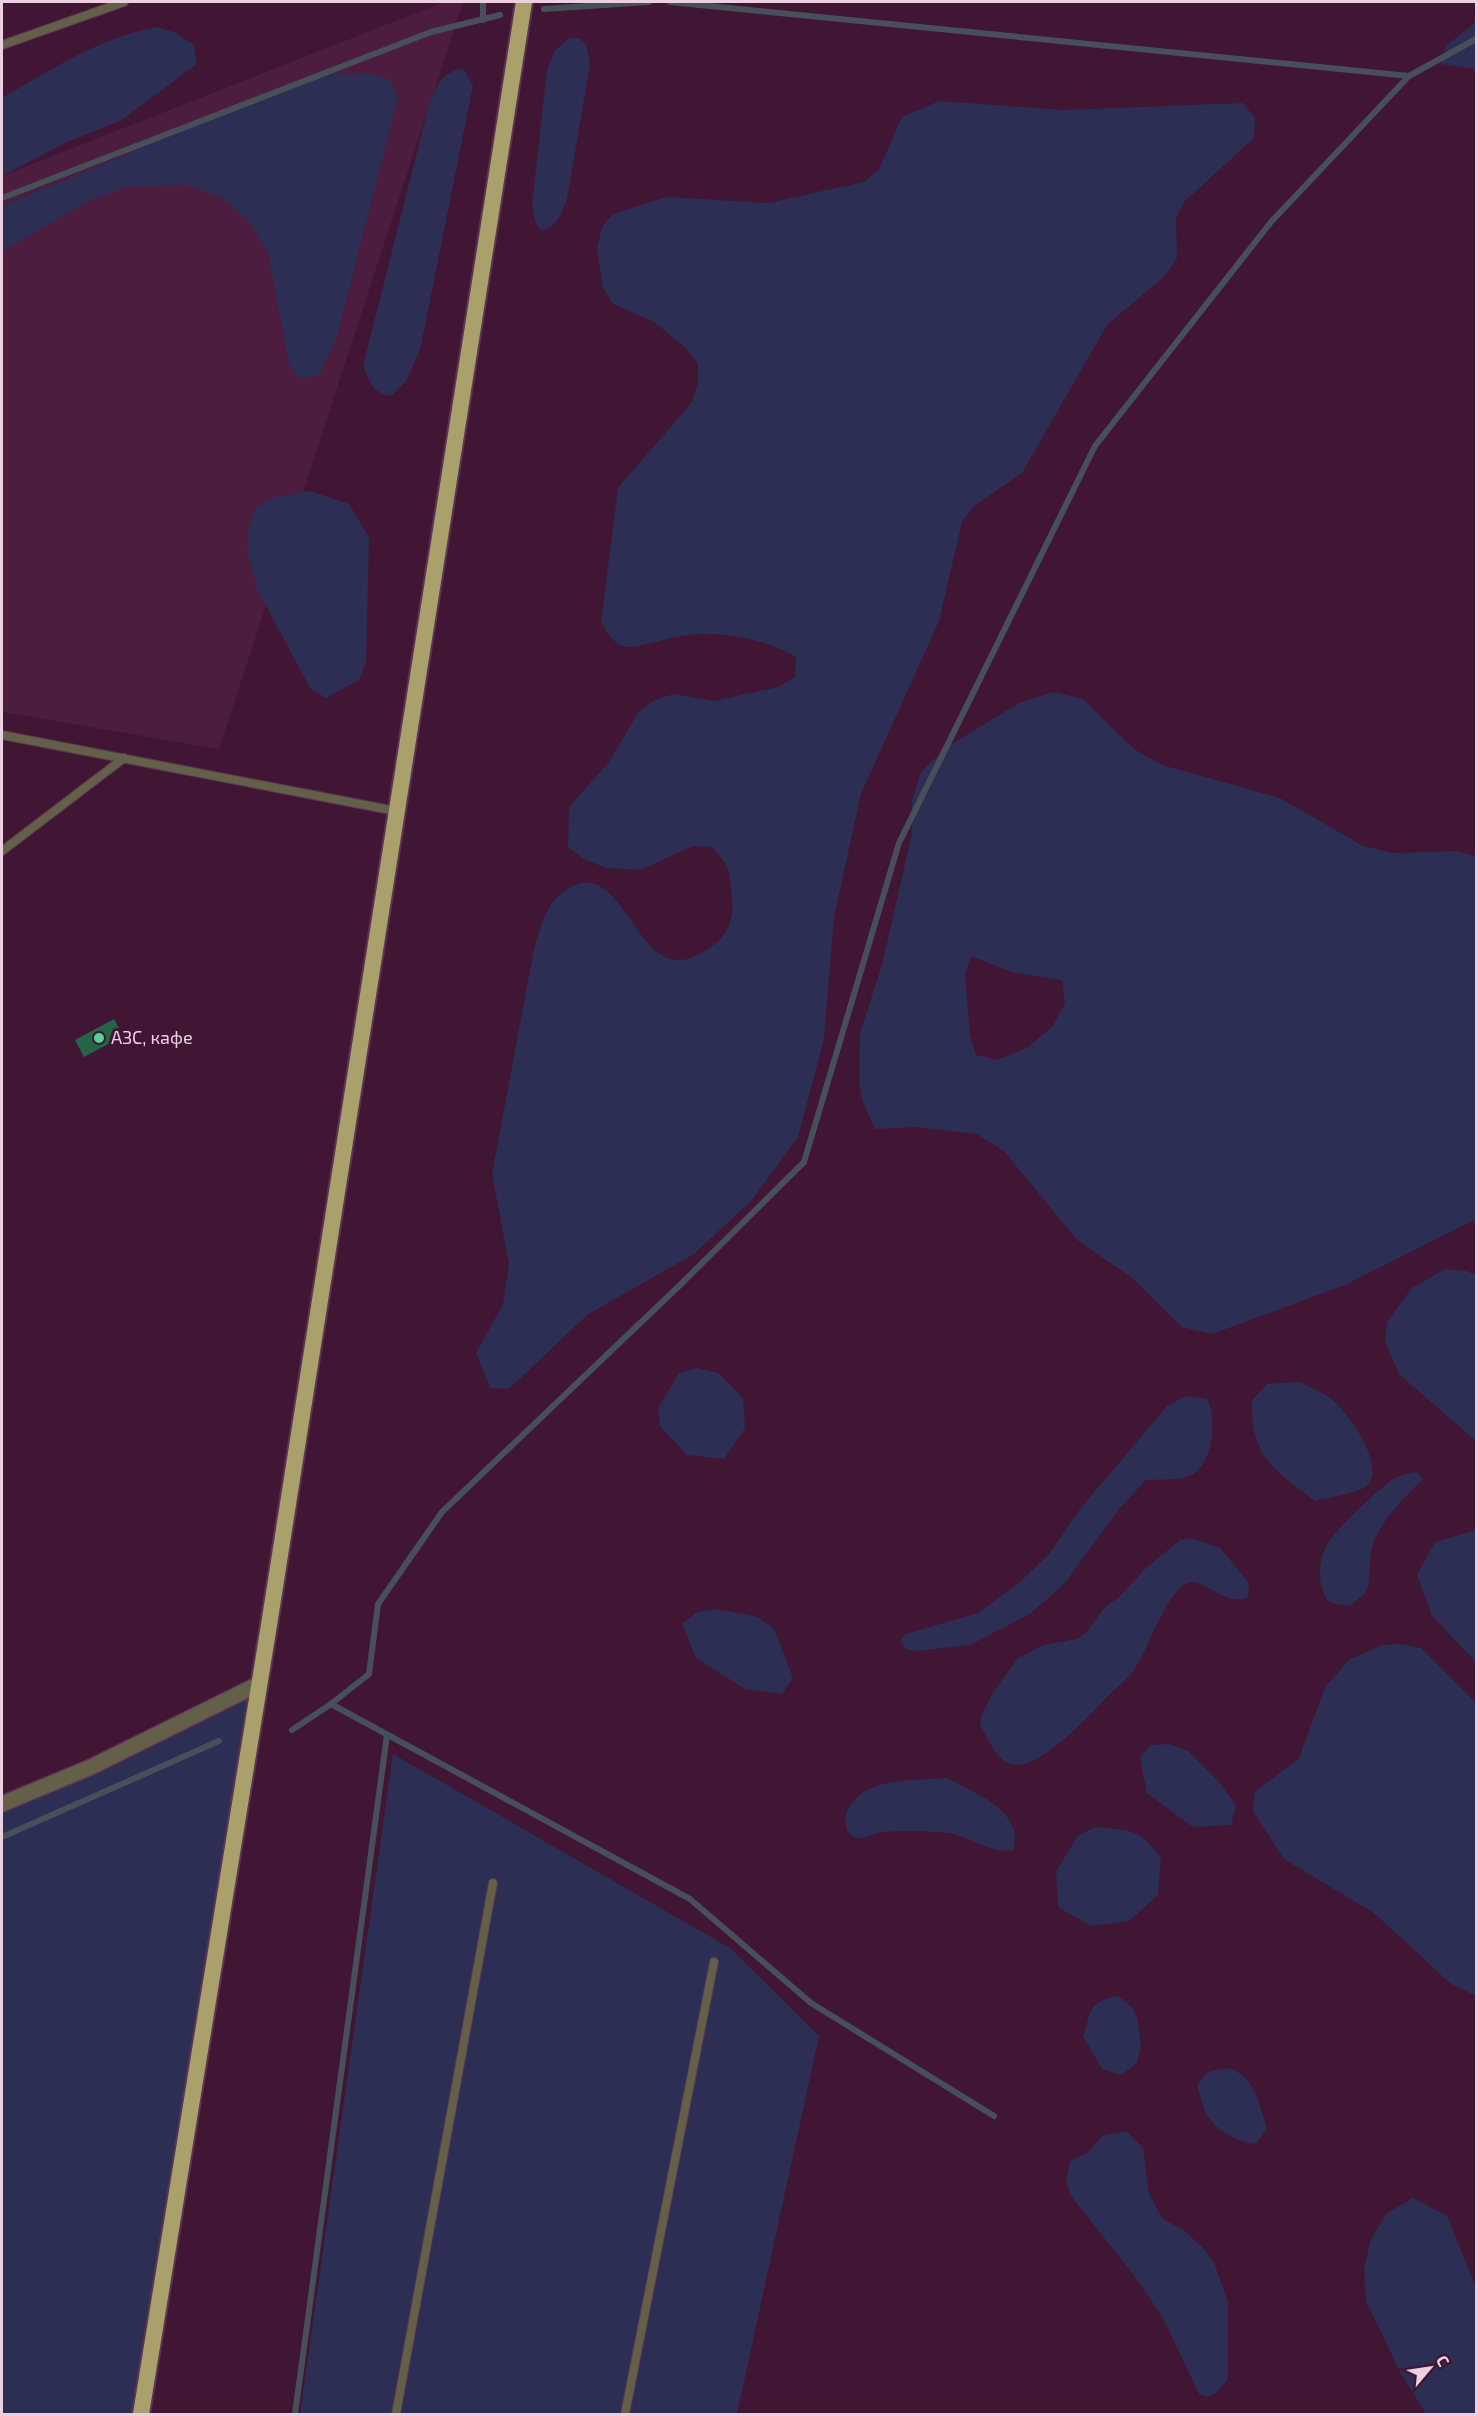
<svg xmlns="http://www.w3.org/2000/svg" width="1478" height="2416" font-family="'Exo 2',sans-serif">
<rect width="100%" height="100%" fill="#401634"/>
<path fill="#4d1d40" d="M444,2H463L219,749L2,712V176Z"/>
<g fill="#2c2e54" fill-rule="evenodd">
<path d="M1476,22V69L1441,64L1446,46Z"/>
<path d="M157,27L176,33L194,45L197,64L122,120L67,142L2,176V98C51,70 100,37 157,27Z"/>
<path d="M569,38H579L586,44L590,64L567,199C561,214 558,225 542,231L536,224L532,205L547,69L555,51Z"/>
<path d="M463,69L473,85L420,350L406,381L391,396C374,395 369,381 363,366L430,101C437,84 443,71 463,69Z"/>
<path d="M333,74H373L390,80L398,98L336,340L319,375L300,379L289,364L268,253L250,222L221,197L185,185L126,187L87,202L2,252V206L294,85Z"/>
<path d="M939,101L1064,110L1243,103L1255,118L1254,138L1185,201L1176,219L1177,258L1166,275L1107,325L1022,473L974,506L962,522L939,621L861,794L834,917L824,1039L798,1137L752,1200L694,1254L587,1315L509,1389L490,1388L476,1353L503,1304L509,1264L492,1174L534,949C542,923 546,899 573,886C617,864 634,952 672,959C685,962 695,957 706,950C734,934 735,911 730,883C729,877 729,870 726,865C723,859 717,853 713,847L693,846L640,870L606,868L584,859L568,847L569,807L609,762L639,711L655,700L674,694L714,701L778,687L795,677L796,657C764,638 713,629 676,637C666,639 635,648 627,647C613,645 607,632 601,622L618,488L692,402L698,383V364L686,348L654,322L613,304L603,288L597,248L602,227L613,214L666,197L768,203L864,182L879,169L902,117Z"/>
<path d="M310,491L349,504L369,537L366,662L359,680L326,698L310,688L256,587L247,549L249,527L256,508L272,498Z"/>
<path d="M1053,692L1083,699L1134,749L1162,765L1280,798L1363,846L1393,853L1456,851L1476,856V1219L1345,1285L1212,1334L1182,1327L1131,1277L1077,1240L1004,1151L977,1134L915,1127L875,1129L863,1102L859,1083L860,1033L882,965L912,833V801L921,772L947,747L1019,703ZM971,956L1011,972L1062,980L1065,1003L1053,1026L1027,1048L997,1060L976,1055L970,1034L965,974Z"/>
<path d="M1445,1269L1466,1271L1476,1275V1441L1399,1374L1385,1341L1387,1322L1412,1288Z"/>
<path d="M697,1368L718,1373L743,1398L745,1428L724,1459L687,1455L660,1426L658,1408L679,1373Z"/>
<path d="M1300,1382C1309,1387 1320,1391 1329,1397C1346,1409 1390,1469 1365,1487C1357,1493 1326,1498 1315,1501C1273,1468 1251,1459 1252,1400L1267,1384Z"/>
<path d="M1186,1396L1207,1399C1218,1419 1213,1466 1189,1476C1177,1481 1159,1479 1146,1480L1119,1509L1065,1583L1030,1614L970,1645L916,1651L906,1649L900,1641L906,1634L978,1613L1019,1583L1050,1553L1080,1509L1167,1406Z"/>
<path d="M1417,1472L1423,1479C1404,1498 1385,1516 1374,1541C1367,1557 1373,1585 1364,1594C1360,1598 1354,1602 1350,1606C1330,1603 1326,1605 1321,1584C1318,1569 1321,1556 1328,1543C1334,1531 1386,1481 1399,1476C1405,1474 1411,1473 1417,1472Z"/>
<path d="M1473,1531H1476V1662L1432,1616L1417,1575L1435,1542Z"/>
<path d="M1191,1538L1220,1548L1249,1583L1248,1597C1224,1608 1202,1574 1185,1584C1165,1596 1148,1650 1134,1670C1127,1680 1116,1688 1108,1696C1091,1714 1037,1774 1010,1764C996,1760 987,1736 980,1725L981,1716L994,1691L1018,1658L1043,1645L1077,1639L1086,1633L1104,1608L1119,1597L1145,1569L1180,1540Z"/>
<path d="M715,1609L758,1617L774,1629L793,1678L782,1694L745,1689L696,1658L682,1624L697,1612Z"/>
<path d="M1402,1644L1421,1648L1476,1703V1996L1450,1983L1374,1913L1284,1859L1253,1811L1255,1792L1299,1758L1325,1687L1349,1660L1382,1645Z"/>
<path d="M259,1684L143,2414H2V1804Z"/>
<path d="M1169,1744L1188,1751L1218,1781L1236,1805L1231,1825L1193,1827L1147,1793L1140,1758L1151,1745Z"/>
<path d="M393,1754L730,1948L819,2036L737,2414H300Z"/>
<path d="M947,1778C969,1790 1006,1804 1014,1830C1016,1836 1014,1844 1014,1850C992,1855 970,1836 948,1833C930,1831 902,1830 883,1832C873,1833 862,1842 852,1836C846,1832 844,1822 846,1815C858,1776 914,1781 947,1778Z"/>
<path d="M1095,1827C1130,1830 1140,1828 1161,1859L1158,1895L1129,1921L1091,1926L1058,1907L1056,1871L1078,1836Z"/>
<path d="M1118,1996L1133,2008L1137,2018L1141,2044L1137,2063L1121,2075L1102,2069L1083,2036C1092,2010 1088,2002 1118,1996Z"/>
<path d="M1228,2068C1255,2075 1259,2105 1267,2128L1256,2144C1237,2143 1216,2130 1206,2114C1202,2106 1200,2094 1197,2085L1208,2072Z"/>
<path d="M1126,2131L1143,2148L1149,2194L1163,2219L1185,2231L1204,2249L1215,2265L1228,2302V2379L1216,2393L1209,2397L1199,2394L1162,2316L1133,2274L1071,2196L1066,2180L1070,2161L1087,2153L1102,2136Z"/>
<path d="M1413,2198L1447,2216L1476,2288V2414H1426L1400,2372L1366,2301L1364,2269L1371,2239L1387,2213Z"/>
</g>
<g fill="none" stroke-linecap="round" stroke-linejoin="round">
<g stroke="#474f5a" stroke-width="6">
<path d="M670,2L1409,76"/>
<path d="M544,9L649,2"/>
<path d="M483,20V2"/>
<path d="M2,198L431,32L500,15"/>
<path d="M331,1704L690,1899L811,2003L994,2116"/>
<path d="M292,1730L331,1704L369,1674L378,1604L442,1512L680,1285L804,1162L899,843L1095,446L1271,222L1409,76L1476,39"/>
<path d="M2,1837L219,1741"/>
<path d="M295,2414L387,1735"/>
</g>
</g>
<path fill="#236545" d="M114,1019L123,1036L84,1057L75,1040Z"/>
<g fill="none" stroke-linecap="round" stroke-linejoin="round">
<defs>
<g id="service">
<path d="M2,45L124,2"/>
<path d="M2,735L396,811"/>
<path d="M2,851L124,758"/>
<path d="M396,2414L493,1883"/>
<path d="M625,2414L714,1962"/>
</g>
<path id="minor" d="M2,1804L91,1767L259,1684"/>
<path id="trunk" d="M141,2414L269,1625L524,2"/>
</defs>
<use href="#service" stroke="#5c3450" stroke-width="10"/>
<use href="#minor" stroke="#5c3450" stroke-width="18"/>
<use href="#trunk" stroke="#5c3450" stroke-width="20"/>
<use href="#service" stroke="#635f48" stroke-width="8"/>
<use href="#minor" stroke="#635f48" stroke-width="15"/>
<use href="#trunk" stroke="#aaa06b" stroke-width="16"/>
</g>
<circle fill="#54d396" stroke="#401634" stroke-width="2" cx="99" cy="1038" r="6"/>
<g text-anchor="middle" stroke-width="6" stroke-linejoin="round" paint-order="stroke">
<g font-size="18" fill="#ecd0e2" stroke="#401634" text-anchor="start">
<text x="111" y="1044">АЗС, кафе</text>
</g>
</g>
<rect width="1478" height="2416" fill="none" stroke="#ecd0e2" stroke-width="6"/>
<g transform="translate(1430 2368) rotate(61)" stroke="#401634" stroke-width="4.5" paint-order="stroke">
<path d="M0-4.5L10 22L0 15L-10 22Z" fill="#ecd0e2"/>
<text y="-9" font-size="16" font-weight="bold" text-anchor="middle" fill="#ecd0e2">С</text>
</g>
</svg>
